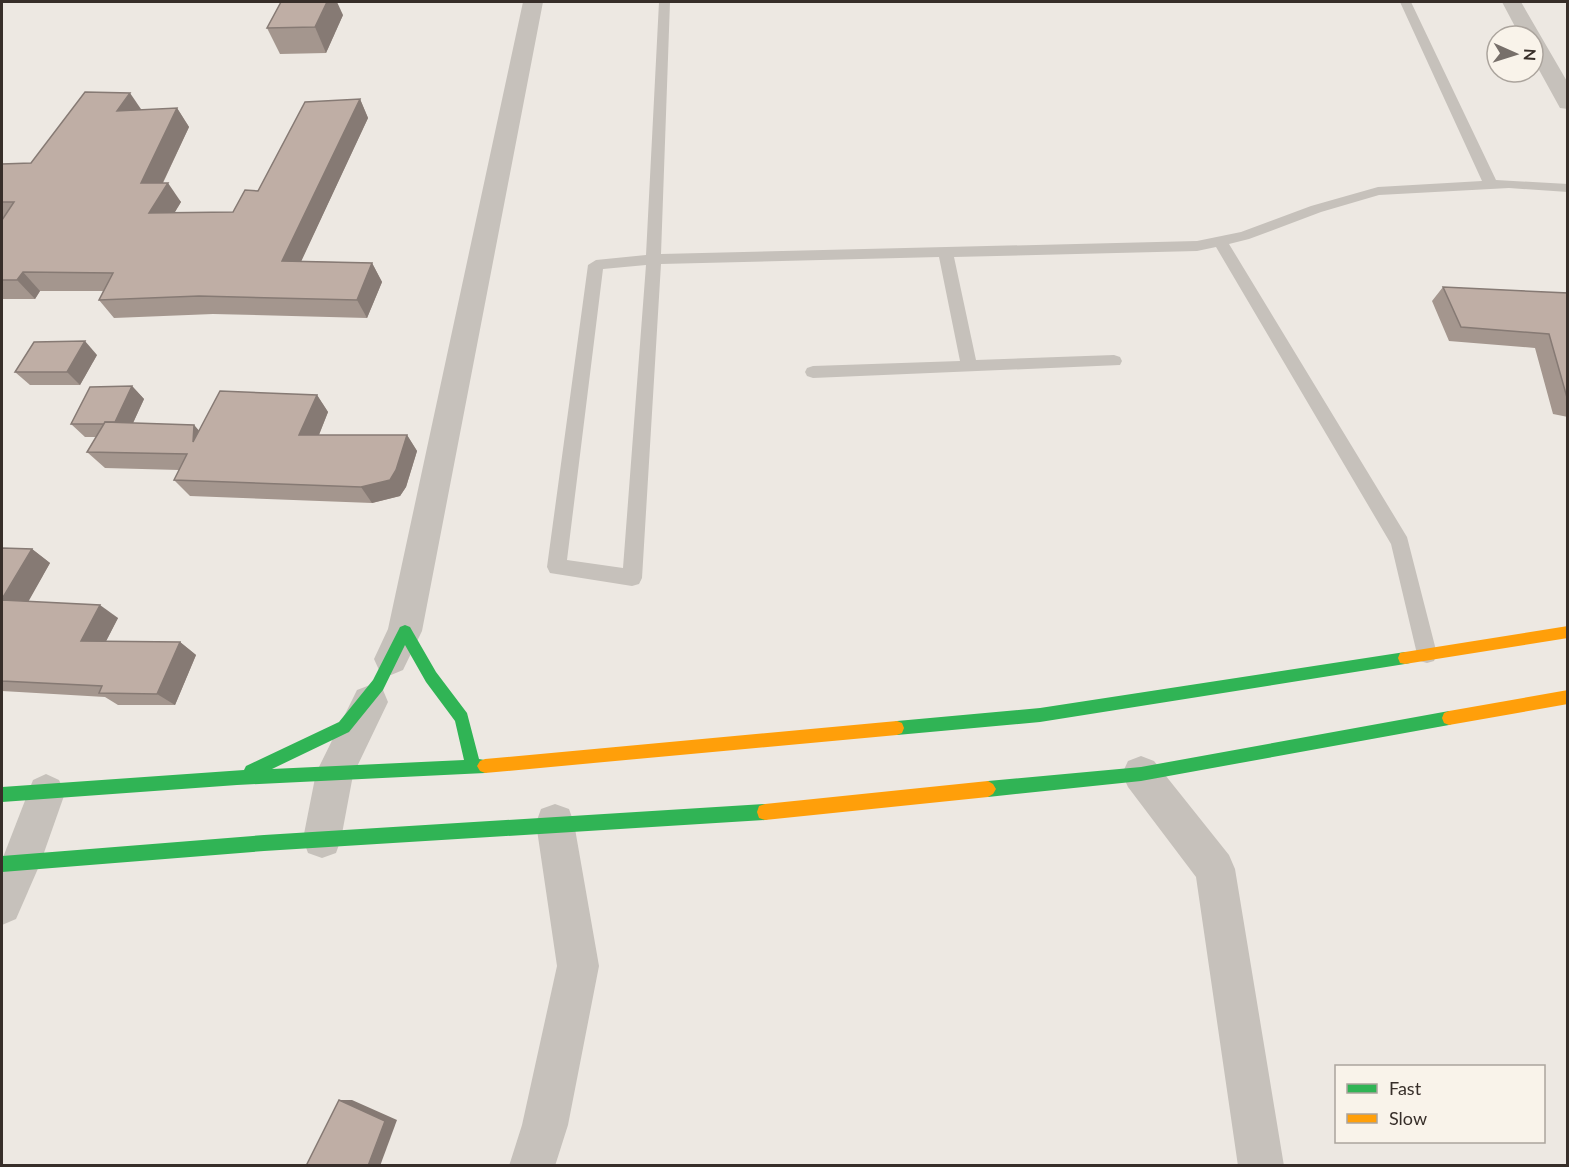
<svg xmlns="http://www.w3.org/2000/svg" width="1569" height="1167" font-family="Lato,sans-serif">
<rect width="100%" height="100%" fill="#ede8e2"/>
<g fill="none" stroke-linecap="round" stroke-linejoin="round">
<path fill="#c6c1bb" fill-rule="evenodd" d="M659,2H670L661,254L1197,241L1241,232L1311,206L1378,187L1482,181L1400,2H1411L1496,180L1568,184V192L1509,188L1379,195L1321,212L1249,239L1229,244L1407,537L1437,654L1434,661L1427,663L1420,661L1417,654L1391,544L1216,247L1197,251L954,257L976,360L1114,355L1120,357L1122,361L1120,365L813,378L807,376L805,372L807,368L813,366L960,361L939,257L661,264L642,578L639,584L632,586L550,573L547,567L588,265L596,260L646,255ZM646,265L623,568L567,560L603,269Z"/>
<g fill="#c6c1bb" fill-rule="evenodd">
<path d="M523,2H543L422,631L403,670L391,675L379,670L374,659L388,629Z"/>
<path d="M1502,2H1521L1568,83V109L1560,108L1533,59V36H1520Z"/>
<path d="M370,685L383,690L388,702L353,775L341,839L336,853L322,858L308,853L303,839L316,773L357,690Z"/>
<path d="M1141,756L1154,761L1229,855L1235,869L1284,1166H1238L1196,877L1128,787L1122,774L1128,761Z"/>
<path d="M46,774L59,780L65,793L40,864L16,919L2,925V860L33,780Z"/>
<path d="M555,804L569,809L574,823L599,966L568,1125L555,1166H509L522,1125L557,966L536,823L541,809Z"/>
</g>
<g fill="#30b455" fill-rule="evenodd">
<path d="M405,625L410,627L436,672L467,713L479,759L490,761L493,766L490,771L485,773L237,785L2,802V787L244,770L246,766L339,722L373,680L400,627ZM405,645L426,682L455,721L464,760L272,769L349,732L383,690Z"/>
<path d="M1405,652L1410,653L1412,658L1410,663L1405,664L1040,722L897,735L892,733L890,728L892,723L897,721L1040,708Z"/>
<path d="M1449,711L1454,713L1456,718L1454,723L1449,725L1141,781L988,797L983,794L980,789L983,784L988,781L1141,767Z"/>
<path d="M765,804L771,806L773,812L771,818L765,820L264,851L2,872V856L264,835Z"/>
</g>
<g fill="#ff9f0a" fill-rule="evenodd">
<path d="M1568,626V638L1405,664L1400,663L1398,658L1400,653L1405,652Z"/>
<path d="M1568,690V704L1449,725L1444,723L1442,718L1444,713L1449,711Z"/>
<path d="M897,721L902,723L904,728L902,733L897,735L485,773L480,771L477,766L480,761L485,759Z"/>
<path d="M988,781L993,784L996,789L993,794L988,797L765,820L759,818L757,812L759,806L765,804Z"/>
</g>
</g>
<g fill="#a4968e">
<path d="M343,15L326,53L280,54L267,28Z"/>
<path d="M360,99L368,118L301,261L372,263L382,282L367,318L213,314L114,318L99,300L103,291H40L35,299H2V164L31,163L141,110L177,108L189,127L163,183L181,202L174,213L233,212Z"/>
<path d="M1443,287L1568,293V417L1553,414L1535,348L1449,341L1432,301Z"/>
<path d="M97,355L80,385H30L15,372Z"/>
<path d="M132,386L144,399L133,423L194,425L199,431L317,395L328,412L319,435H407L417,451L406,487L400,496L372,503L190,496L174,480L179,470L105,468L87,452L96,437H85L71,424Z"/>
<path d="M2,548L32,549L50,563L28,601L118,618L106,641L180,642L196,655L175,705H118L105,697L2,691Z"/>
</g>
<g fill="#867a74">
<path d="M327,2H337L343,15L326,53L315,27Z"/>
<path d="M130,93L143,112L117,111Z"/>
<path d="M360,99L368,118L293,279L282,261Z"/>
<path d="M177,108L189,127L154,201L141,183Z"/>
<path d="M168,183L181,202L163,232L149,213Z"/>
<path d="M372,263L382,282L367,318L357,300Z"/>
<path d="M23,272L40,291L35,299L17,280Z"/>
<path d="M85,341L97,355L80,385L67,372Z"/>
<path d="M132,386L144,399L127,436L114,423Z"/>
<path d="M317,395L328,412L312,452L299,435Z"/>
<path d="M194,425L209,442H193Z"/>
<path d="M407,435L417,451L406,487L400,496L372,503L361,487Z"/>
<path d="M32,549L50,563L22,613L2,600Z"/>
<path d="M100,605L118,618L100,653L81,641Z"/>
<path d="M180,642L196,655L175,705L157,694Z"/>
<path d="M339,1100H352L397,1120L380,1166H368Z"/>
</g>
<g fill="#bfaea5" stroke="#867a74" stroke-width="1.5">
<path d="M281,2H327L315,27L267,28Z"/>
<path d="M85,92L130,93L117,111L177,108L141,183H168L149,213L233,212L245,190L258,191L305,102L360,99L282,261L372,263L357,300L199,296L99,300L113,273L23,272L17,280H2V220L14,202H2V164L31,163Z"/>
<path d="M1443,287L1568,293V401L1549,334L1461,327Z"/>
<path d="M85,341L67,372H15L34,342Z"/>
<path d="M132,386L115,422H105L104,424H71L90,387Z"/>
<path d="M220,391L317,395L299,435H407L396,470L390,480L361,487L174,480L187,454L87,452L105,422L194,425L193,442Z"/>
<path d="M2,548L32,549L2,599Z"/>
<path d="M2,600L100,605L81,641L180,642L157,694L99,693L102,686L2,681Z"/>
<path d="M339,1100L385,1121L368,1166H306Z"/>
</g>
<rect width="1569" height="1167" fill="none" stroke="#372e29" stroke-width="6"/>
<rect x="1335" y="1065" width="210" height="78" fill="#f9f3ea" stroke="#aba49d" stroke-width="1.5"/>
<rect x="1347" y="1084" width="30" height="9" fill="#30b455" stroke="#aba49d" stroke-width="1.5"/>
<text x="1389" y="1095" font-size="18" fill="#372e29">Fast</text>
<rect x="1347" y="1114" width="30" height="9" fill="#ff9f0a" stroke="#aba49d" stroke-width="1.5"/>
<text x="1389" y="1125" font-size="18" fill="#372e29">Slow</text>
<g transform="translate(1515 54) rotate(93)"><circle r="28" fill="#f9f3ea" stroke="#aba49d" stroke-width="1.5"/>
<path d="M0-4.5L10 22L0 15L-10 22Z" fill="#776f6a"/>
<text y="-9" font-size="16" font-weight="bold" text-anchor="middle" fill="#372e29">N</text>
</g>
</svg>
